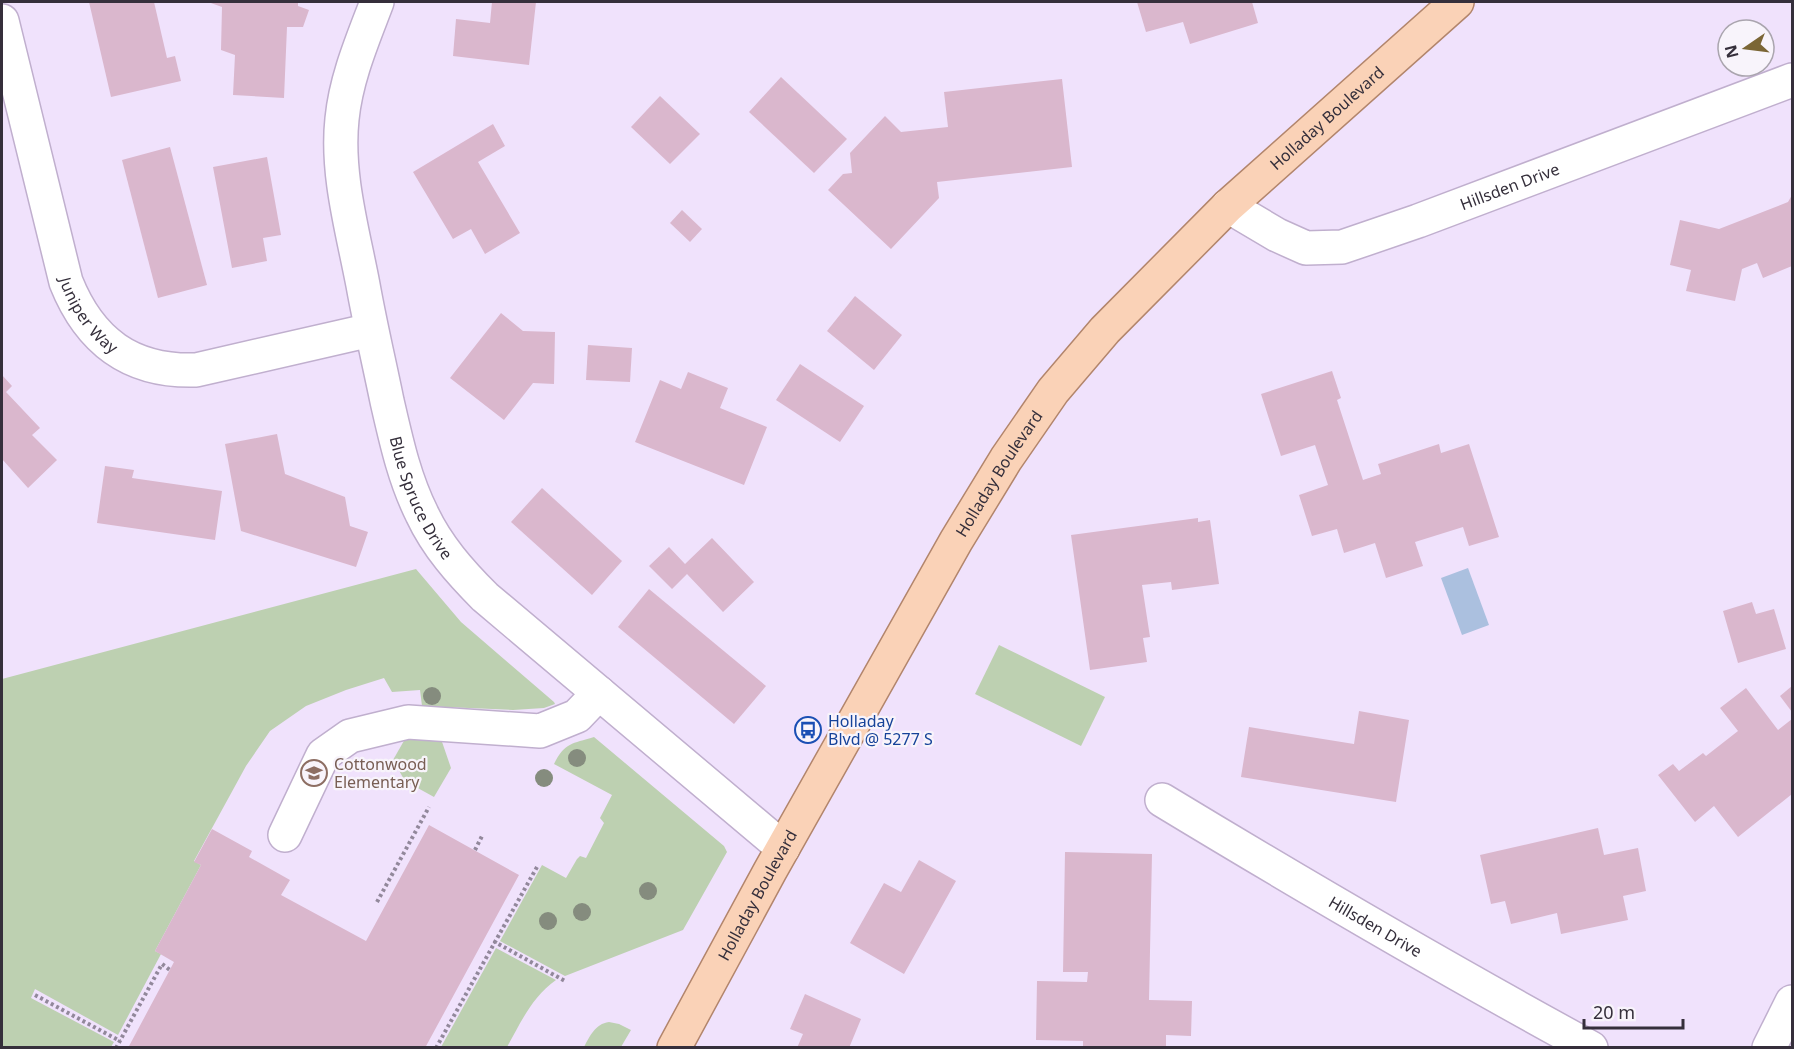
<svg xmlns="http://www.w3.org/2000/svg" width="1794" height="1049" font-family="'Noto Sans',sans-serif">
<rect width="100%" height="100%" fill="#f0e2fc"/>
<g fill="#bdd0b1">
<path d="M416,569L461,622L554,702L555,704L544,708L513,710L422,706L420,690L392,692L384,678L346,690L306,706L270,731L246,766L194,861L201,865L155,951L161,954L118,1035L35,989L31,998L114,1042L111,1047L2,1048V679Z"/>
<path d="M999,645L1105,697L1081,746L975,694Z"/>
<path d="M594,737L724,846L727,852L683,930L565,976L500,941L542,865L566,878L577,859L580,856L586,858L604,823L600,818L612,795L554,764C565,742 572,744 594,737Z"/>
<path d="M405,739H441L451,768L434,797L405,781L393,760Z"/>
<path d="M496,948L556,980C532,997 521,1022 507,1047H441Z"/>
<path d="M609,1022L619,1024L631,1030L621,1047H584C590,1036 595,1024 609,1022Z"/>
</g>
<path fill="#abc0df" d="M1468,568L1489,625L1462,635L1441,578Z"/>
<g fill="#dab7cd">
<path d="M89,2H154L167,58L175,56L181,81L111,97Z"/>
<path d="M208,2H298V6L309,10L303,27H287L284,98L233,95L235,55L221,50L222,7Z"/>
<path d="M492,2H536L529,65L453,56L456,19L490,23Z"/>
<path d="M1137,2H1252L1258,23L1190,44L1183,22L1146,32Z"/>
<path d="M781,77L847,139L814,173L749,112Z"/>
<path d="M1062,79L1072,167L937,182L939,198L891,249L828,190L843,174L852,173L850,153L885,116L901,132L948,127L944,92Z"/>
<path d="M660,96L700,134L670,164L631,127Z"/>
<path d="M493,124L505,146L478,162L520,233L485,254L471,229L453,239L413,172Z"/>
<path d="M170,147L207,285L158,298L122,160Z"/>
<path d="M267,157L281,235L263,238L267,261L232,268L213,167Z"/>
<path d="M1792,195V266L1763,278L1757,263L1742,269L1735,301L1686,291L1691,270L1670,265L1680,220L1719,229L1788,202Z"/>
<path d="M682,210L702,229L690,242L670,223Z"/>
<path d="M855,296L902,335L874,370L827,331Z"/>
<path d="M501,313L523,331L555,332L554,384L533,383L504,420L450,378Z"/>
<path d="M588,345L632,348L630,382L586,380Z"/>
<path d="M800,364L864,406L840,442L776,400Z"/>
<path d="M1332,371L1341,398L1337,400L1363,480L1381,474L1378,464L1439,444L1441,453L1469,444L1499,537L1469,546L1463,527L1415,542L1423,566L1386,578L1375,543L1344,553L1337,529L1312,536L1299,495L1328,485L1315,445L1281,456L1261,394Z"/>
<path d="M688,372L728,388L720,408L767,427L744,485L635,442L660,380L681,389Z"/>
<path d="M2,375L12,386L6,392L40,428L32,435L57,460L28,488L2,459Z"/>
<path d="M277,434L285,474L345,497L350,526L368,532L356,567L241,531L225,444Z"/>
<path d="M105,466L134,470L132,478L222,491L215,540L97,523Z"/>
<path d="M542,488L622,561L592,595L511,522Z"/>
<path d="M1198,518V522L1210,520L1219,584L1172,590L1171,582L1142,585L1150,637L1143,638L1147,662L1090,670L1071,535Z"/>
<path d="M712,538L754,582L723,612L687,574L672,589L649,566L669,547L685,564Z"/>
<path d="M649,589L766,686L734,724L618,627Z"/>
<path d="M1752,602L1756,614L1774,609L1786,649L1738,663L1723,611Z"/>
<path d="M1792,686V712L1780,696Z"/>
<path d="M1746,688L1778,730L1792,719V794L1738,837L1714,806L1695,822L1658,775L1673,764L1679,771L1703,753L1706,756L1738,731L1720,708Z"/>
<path d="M1359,711L1409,720L1396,802L1241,777L1249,727L1354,744Z"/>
<path d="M429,825L519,875L425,1048H128L174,962L155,951L201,865L194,862L212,829L252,851L249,857L290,880L281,895L366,941Z"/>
<path d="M1598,828L1604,855L1638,848L1646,891L1623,896L1628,920L1561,934L1557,913L1511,924L1505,901L1491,904L1480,855Z"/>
<path d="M1065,852L1152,854L1149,1000L1192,1001L1191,1036L1166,1035V1048H1083V1041L1036,1040L1037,981L1087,982L1088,972H1063Z"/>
<path d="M919,860L956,881L904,974L850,943L884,883L901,892Z"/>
<path d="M805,994L861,1019L849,1048H797L803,1034L790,1029Z"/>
</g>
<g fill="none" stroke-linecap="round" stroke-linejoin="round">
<defs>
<g id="minor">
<path id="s1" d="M377,2C363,39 346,78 342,119C336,174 353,232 363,285C370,324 379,362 387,401C396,440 404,478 422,514C437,546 460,572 485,597L783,848"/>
<path id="s2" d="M2,21L66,282C90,342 131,372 196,370L371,330"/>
<path id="s3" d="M1228,206L1277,235L1306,248L1342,247L1418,221L1792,80"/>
<path id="s4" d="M1162,800C1304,886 1446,969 1591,1048"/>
<path d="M285,835L323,755L350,736L408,722L540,731L577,716L599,693"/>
<path d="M1769,1048L1792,1002"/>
</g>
<g id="major">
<path id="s5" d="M674,1048L770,871L956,541L1006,459L1053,391L1105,330L1228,206L1457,2"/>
</g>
</defs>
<use href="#minor" stroke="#c0afce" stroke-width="36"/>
<use href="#major" stroke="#b2856c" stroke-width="36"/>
<g stroke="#92889b" stroke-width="4" stroke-dasharray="3 3" stroke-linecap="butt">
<path d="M475,850L482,836"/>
<path d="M537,867L495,942L565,981"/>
<path d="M377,902L429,807"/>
<path d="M35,995L120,1041"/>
<path d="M116,1048L162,964L170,970"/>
<path d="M436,1048L495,942"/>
</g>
<use href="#minor" stroke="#fff" stroke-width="33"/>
<use href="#major" stroke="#fad2b7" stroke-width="33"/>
</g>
<g fill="#858c7e">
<circle cx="432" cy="696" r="9"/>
<circle cx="577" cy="758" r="9"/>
<circle cx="544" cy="778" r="9"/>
<circle cx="648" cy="891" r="9"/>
<circle cx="582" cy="912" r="9"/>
<circle cx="548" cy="921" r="9"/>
</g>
<defs>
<symbol id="bus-ring" viewBox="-11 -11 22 22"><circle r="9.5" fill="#f8f4fb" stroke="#1a4fb4" stroke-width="1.5"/><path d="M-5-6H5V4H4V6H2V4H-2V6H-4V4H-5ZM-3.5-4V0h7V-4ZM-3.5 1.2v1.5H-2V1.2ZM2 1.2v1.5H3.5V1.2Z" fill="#1a4fb4"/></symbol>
<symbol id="school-ring" viewBox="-11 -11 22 22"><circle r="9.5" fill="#f8f4fb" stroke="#8d6e63" stroke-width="1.5"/><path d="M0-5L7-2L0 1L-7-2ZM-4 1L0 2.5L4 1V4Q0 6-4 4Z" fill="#8d6e63"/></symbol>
</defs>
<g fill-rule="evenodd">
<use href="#bus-ring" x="793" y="715" width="30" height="30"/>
<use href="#school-ring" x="299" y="758" width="30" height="30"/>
</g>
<g text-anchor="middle" stroke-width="4.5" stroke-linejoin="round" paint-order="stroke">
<g font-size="16" fill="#352f3b" stroke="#f8f4fb">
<text dy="6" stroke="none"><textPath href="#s5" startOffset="1146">Holladay Boulevard</textPath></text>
<text dy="6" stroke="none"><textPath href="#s3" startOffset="303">Hillsden Drive</textPath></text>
<text dy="6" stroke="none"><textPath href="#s2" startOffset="309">Juniper Way</textPath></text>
<text dy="6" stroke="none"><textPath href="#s5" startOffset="660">Holladay Boulevard</textPath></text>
<text dy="6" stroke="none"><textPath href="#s1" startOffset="512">Blue Spruce Drive</textPath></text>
<text dy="6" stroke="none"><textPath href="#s5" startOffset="174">Holladay Boulevard</textPath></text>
<text dy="6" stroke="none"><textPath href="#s4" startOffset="248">Hillsden Drive</textPath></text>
</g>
<g font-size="16" fill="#164399" stroke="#f8f4fb" text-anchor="start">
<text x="828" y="727">Holladay<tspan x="828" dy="18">Blvd @ 5277 S</tspan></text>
</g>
<g font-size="16" fill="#785e54" stroke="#f8f4fb" text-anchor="start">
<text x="334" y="770">Cottonwood<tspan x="334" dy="18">Elementary</tspan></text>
</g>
</g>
<rect width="1794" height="1049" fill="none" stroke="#352f3b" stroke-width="6"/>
<g transform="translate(1746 48) rotate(256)"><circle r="28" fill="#f8f4fb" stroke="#aaa5ae" stroke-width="1.5"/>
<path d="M0-4.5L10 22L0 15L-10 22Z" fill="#7b6635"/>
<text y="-9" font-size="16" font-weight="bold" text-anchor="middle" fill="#352f3b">N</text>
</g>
<path d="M1584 1019v9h99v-9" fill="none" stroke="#352f3b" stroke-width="3"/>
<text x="1593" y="1019" font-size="18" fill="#352f3b" stroke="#f8f4fb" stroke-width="4.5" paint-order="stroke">20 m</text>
</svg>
